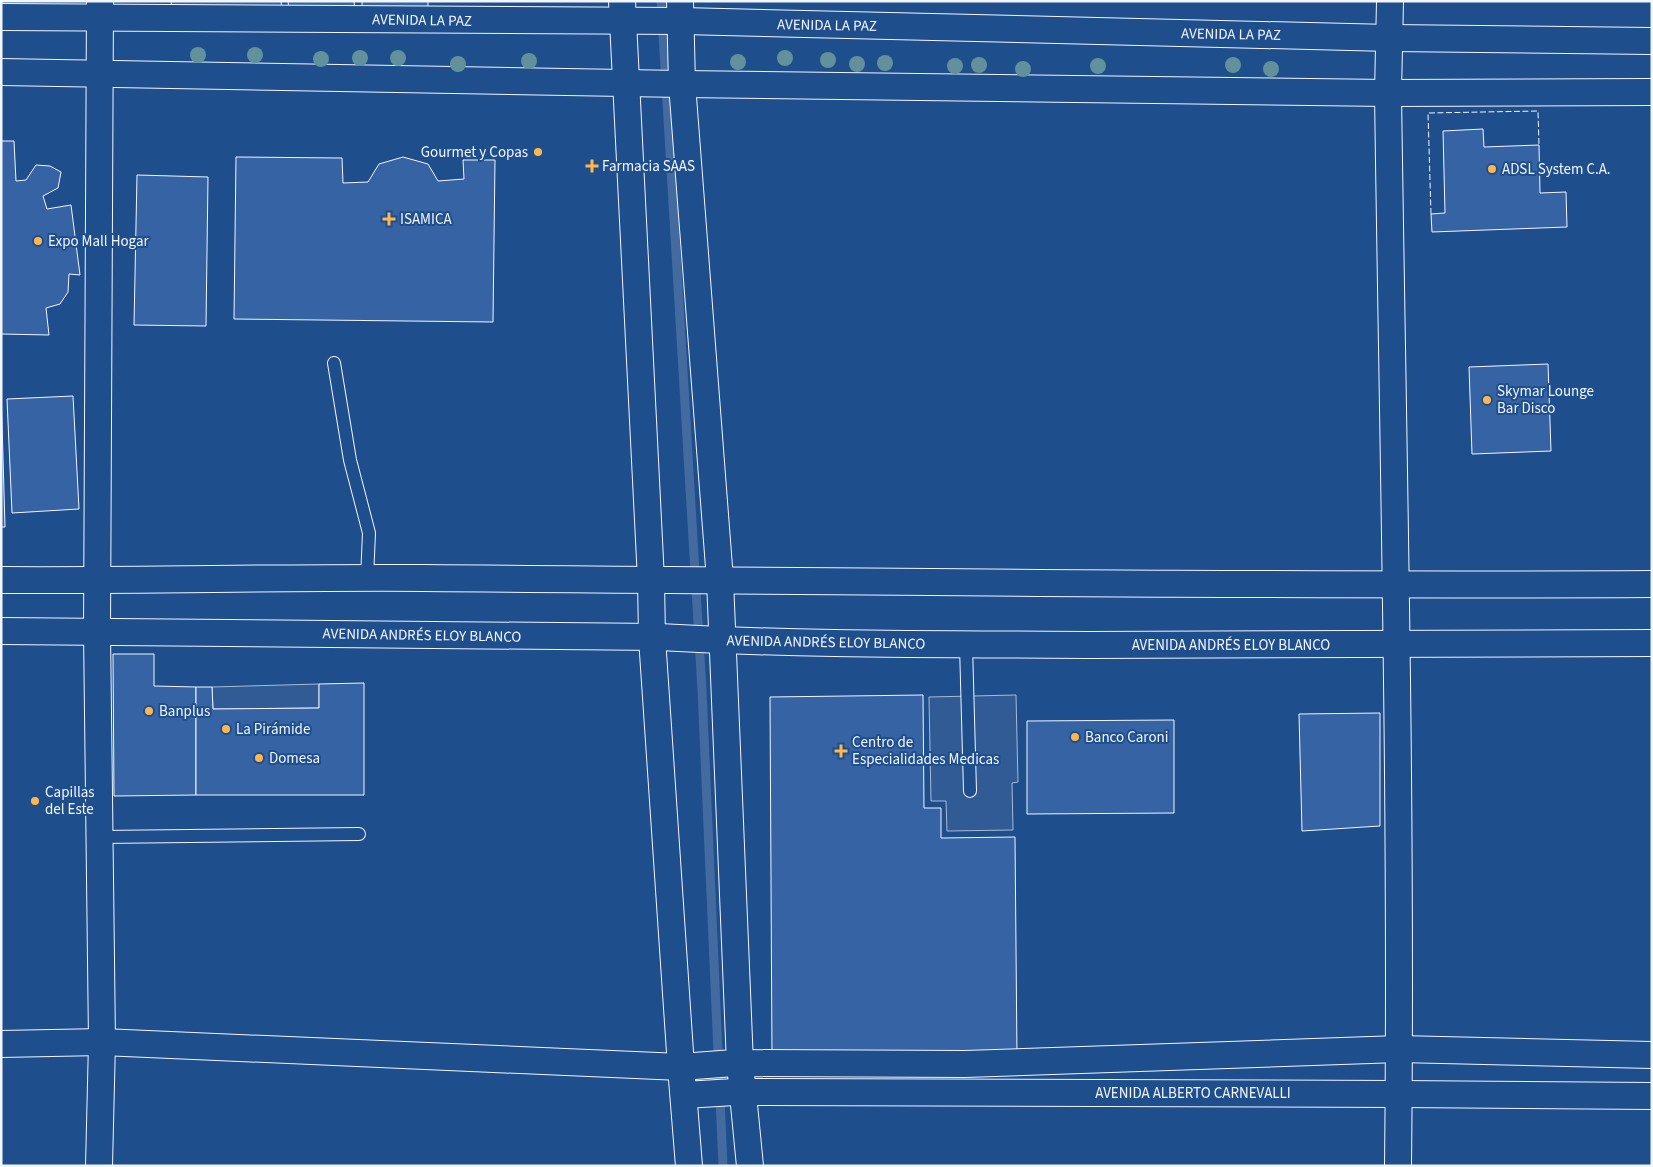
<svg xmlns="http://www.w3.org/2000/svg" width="1653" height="1167" font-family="'Source Sans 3',sans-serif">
<rect width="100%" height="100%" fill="#1f4e8c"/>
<g fill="#305b95" stroke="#a8bbd7">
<path d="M319,684V708L213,709L212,687Z"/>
<path d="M1016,695L1018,782L1012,783L1013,830L947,831L946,801H931L929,697Z"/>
</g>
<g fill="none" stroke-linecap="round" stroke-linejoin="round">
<path stroke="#446ba0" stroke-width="9" d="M661,1L702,690L723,1166"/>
</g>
<g fill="#3563a3" stroke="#f2f6ff">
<path d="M171,1H281L282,11L172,13Z"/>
<path d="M288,1H354L355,10L289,11Z"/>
<path d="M362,1H428V8L362,10Z"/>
<path d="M1483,129L1484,147L1539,145L1540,193L1566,192L1567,227L1432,232L1431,214L1445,213L1443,131Z"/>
<path d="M1,141H14L16,181L26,180L36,165L50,166L61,172L58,188L43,196L47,209L71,205L80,275L69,274L68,292L60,304L46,308L49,335L1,334Z"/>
<path d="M236,157L342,158L343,183L368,182L379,164L403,157L428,164L438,181L464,179L463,160H495L493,322L234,319Z"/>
<path d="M137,175L208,177L206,326L134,325Z"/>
<path d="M1548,364L1551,451L1472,454L1469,367Z"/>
<path d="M1,388L5,527H1Z"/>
<path d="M73,396L79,509L12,513L7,399Z"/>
<path d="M113,654H154V686L196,687V795L114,796Z"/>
<path d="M364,683V795H196V687H212L213,709L319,708V684Z"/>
<path d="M923,695L924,808H941V838L1015,837L1017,1057L772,1059L770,697Z"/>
<path d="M1380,713V826L1302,831L1299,714Z"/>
<path d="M1174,720V813L1027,814V721Z"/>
</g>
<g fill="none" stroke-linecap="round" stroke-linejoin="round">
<defs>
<g id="service">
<path d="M334,363L350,460L369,533L367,578"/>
<path d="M966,645L970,791"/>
<path d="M100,837L359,834"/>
</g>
<g id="minor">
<path d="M622,1L651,580L652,638L681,1067L689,1166"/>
<path d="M680,1L682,84L720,580L740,1064L750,1166"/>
<path d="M1390,1L1388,93C1393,450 1402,808 1398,1166"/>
<path d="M1,17L682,21L1390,38L1652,41"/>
<path d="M1,72L682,84L1388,93L1652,92"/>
<path d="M1,580C142,581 283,577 424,578C833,581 1243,586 1652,584"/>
<path d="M1,631L659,637C802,645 945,644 1088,645C1276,645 1464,645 1652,643"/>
<path d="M1,1044L102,1042L681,1067L734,1063L965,1064L1399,1049L1652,1055"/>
<path d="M684,1095L735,1092L1399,1094L1652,1096"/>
<path d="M99,1166L102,1042L97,631L100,1"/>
</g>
</defs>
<use href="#service" stroke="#f2f6ff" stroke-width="14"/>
<use href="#minor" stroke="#f2f6ff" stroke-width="28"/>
<use href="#service" stroke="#1f4e8c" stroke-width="12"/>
<use href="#minor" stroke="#1f4e8c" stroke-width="26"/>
<path stroke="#f2f6ff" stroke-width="1" stroke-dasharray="6 2.5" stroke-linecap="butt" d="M1431,214L1428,113L1538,111L1539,145"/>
</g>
<g fill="#61919a">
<circle cx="198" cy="55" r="8"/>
<circle cx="255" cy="55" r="8"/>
<circle cx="360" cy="58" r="8"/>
<circle cx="398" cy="58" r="8"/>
<circle cx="785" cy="58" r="8"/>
<circle cx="321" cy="59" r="8"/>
<circle cx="828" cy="60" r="8"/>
<circle cx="529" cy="61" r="8"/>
<circle cx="738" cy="62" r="8"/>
<circle cx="885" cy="63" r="8"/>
<circle cx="458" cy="64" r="8"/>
<circle cx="857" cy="64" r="8"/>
<circle cx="979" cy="65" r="8"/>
<circle cx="1233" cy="65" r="8"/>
<circle cx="955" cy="66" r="8"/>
<circle cx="1098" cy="66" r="8"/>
<circle cx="1023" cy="69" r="8"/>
<circle cx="1271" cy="69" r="8"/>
</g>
<g fill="#ffb74d" stroke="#1f4e8c" stroke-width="2">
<circle cx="538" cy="152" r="5"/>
<path d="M589.5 158.5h5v5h5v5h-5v5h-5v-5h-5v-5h5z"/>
<circle cx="1492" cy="169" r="5"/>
<path d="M386.5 211.5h5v5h5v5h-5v5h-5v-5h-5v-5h5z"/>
<circle cx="38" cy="241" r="5"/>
<circle cx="1487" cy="400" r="5"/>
<circle cx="149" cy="711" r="5"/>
<circle cx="226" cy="729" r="5"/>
<circle cx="1075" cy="737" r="5"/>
<path d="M838.5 743.5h5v5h5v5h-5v5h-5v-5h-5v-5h5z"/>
<circle cx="259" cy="758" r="5"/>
<circle cx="35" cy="801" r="5"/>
</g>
<g text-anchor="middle" stroke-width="4" stroke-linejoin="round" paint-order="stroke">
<g font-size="15" fill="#f2f6ff" stroke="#1f4e8c">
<text transform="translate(422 20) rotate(1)" y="5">AVENIDA LA PAZ</text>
<text transform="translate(827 25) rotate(1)" y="5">AVENIDA LA PAZ</text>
<text transform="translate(1231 34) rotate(1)" y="5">AVENIDA LA PAZ</text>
<text transform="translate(422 635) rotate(1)" y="5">AVENIDA ANDRÉS ELOY BLANCO</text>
<text transform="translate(826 642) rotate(1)" y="5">AVENIDA ANDRÉS ELOY BLANCO</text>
<text x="1231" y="650">AVENIDA ANDRÉS ELOY BLANCO</text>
<text x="1193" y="1098">AVENIDA ALBERTO CARNEVALLI</text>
</g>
<g font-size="15" fill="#f2f6ff" stroke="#1f4e8c" text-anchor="start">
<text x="528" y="157" text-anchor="end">Gourmet y Copas</text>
<text x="602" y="171">Farmacia SAAS</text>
<text x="1502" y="174">ADSL System C.A.</text>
<text x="400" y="224">ISAMICA</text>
<text x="48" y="246">Expo Mall Hogar</text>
<text x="1497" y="396">Skymar Lounge<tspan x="1497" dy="17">Bar Disco</tspan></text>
<text x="159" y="716">Banplus</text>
<text x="236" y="734">La Pirámide</text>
<text x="1085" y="742">Banco Caroni</text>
<text x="852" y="747">Centro de<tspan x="852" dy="17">Especialidades Medicas</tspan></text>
<text x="269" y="763">Domesa</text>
<text x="45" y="797">Capillas<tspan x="45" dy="17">del Este</tspan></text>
</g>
</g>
<rect width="1653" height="1167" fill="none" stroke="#f2f6ff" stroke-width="5"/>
</svg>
